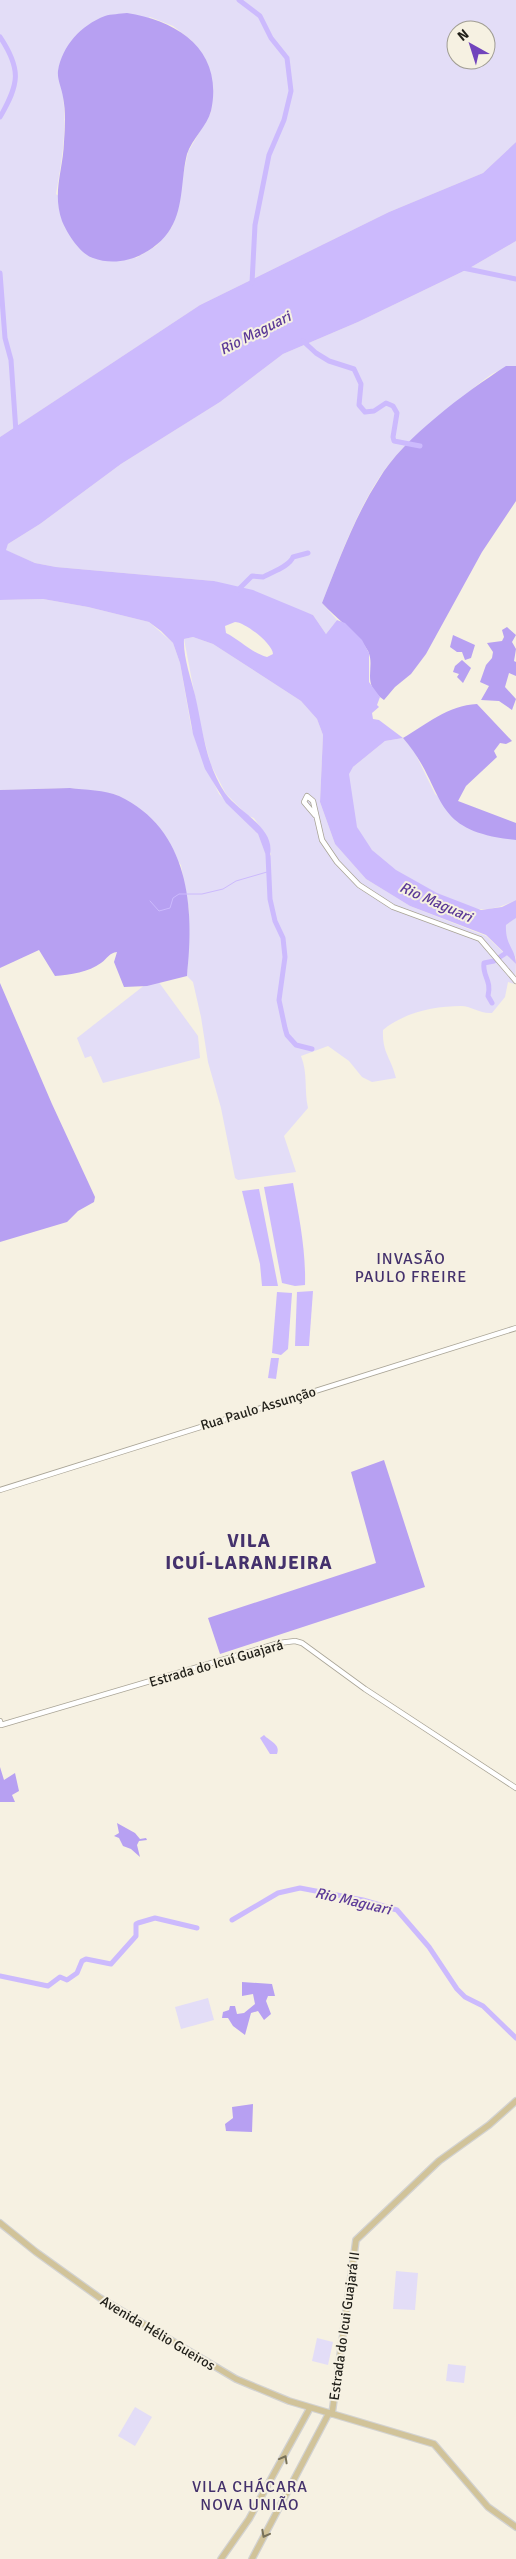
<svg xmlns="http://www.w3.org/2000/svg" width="516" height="2559" font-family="Signika,sans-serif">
<rect width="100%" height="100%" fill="#f6f1e2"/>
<g fill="#e3ddf7" fill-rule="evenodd">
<path d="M0,0H516V142L483,173L389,212L200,305L0,437ZM150,17L173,26L191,40L206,60L212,84L211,112L188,152L172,227L156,246L136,258L56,194C62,161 67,130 63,96ZM456,30H486V60H456Z"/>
<path d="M516,241V366C497,366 479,384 464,396C435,420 400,445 379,478C354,517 339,560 322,603L337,620L326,634L313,615L214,581L56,567L35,563L5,550L8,544L40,524L121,464L220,402L283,354L358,322L468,269Z"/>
<path d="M43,599L88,607L149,622L173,643L180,663L191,726L200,754L219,794L258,834L268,860L271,855L263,831L254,818L248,816L226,794L211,765L201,728L184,639L193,637L213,644L301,701L317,719L323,735L320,802L335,844L366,879L410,906L486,936L516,964L515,984L508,982L505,997L492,1013C480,1014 471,1006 461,1006C434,1006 403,1013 383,1030C382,1053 391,1057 396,1078L372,1082L362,1077L349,1061L328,1046L301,1056C308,1073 304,1090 308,1108L284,1136L296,1172L238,1180L235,1178L221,1108L208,1062L201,1017L193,982L187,976L189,910L181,865L117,795L70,788L0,790V600Z"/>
<path d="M403,738L414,751L435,794L477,831L516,840V900C505,905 495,909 483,909C473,910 459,903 450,899C416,884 373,864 357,827C353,816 350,787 348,774L353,767L385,741Z"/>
<path d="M516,918V958L505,938L506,925Z"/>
<path d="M155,977L198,1036L200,1058L103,1083L91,1056L85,1058L77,1038Z"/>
<path d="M208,1998L214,2020L181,2029L175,2007Z"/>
<path d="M396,2271L418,2273L415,2310L393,2309Z"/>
<path d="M317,2338L333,2342L328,2365L312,2361Z"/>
<path d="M448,2364L466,2366L464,2383L446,2381Z"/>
<path d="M135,2407L152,2417L135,2446L118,2436Z"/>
</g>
<g fill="#b7a0f2">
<path d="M127,13C179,21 224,51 211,111C207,126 192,139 187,154C181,177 184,206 171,228C156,253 122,269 93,258C80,254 67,233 62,221C52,192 63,171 64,142C65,127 66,112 63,97C62,89 57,79 58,71C62,46 81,25 105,16C111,14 120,14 127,13Z"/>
<path d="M506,366H516V501L482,552L426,654L411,674L395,687L384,700C360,684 376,668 368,651C357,631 337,620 322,603C339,560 354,518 379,479C403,438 466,392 506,366Z"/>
<path d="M507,627L516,635L512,642L516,649L514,661L516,662V676L509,673L505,687L516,699L512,710L499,701L481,700L489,686L480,682L486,665L492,658L493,652L487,643L502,641L504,637L502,630Z"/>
<path d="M453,635L475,645L471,658L465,660L462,652H457L450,647Z"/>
<path d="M462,660L471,668L463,683L457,677L459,674L453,672L455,666Z"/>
<path d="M477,704L512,741L506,744L500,743L494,751L497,757L466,786L458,801L516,823V840C426,831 449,791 403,738C426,725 448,705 477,704Z"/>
<path d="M70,788C85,790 105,790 119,796C189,829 195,907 187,976L147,986L124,987L114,962L117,952C109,953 108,958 101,963C89,972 70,975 55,976L39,950L0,968V790Z"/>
<path d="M0,983L52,1104L95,1197L94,1202L78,1211L67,1222L0,1242Z"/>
<path d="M384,1460L425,1587L220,1654L208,1618L376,1563L351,1472Z"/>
<path d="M0,1767L4,1780L15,1773L19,1791L12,1795L15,1802H0Z"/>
<path d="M117,1823L135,1833L140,1839L146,1838L147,1840L139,1841L137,1845L140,1857L131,1849L123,1846L119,1838L114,1836L119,1833Z"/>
<path d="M242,1982L272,1984L275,1996H268L266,2001L271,2014L264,2020L258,2011L251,2013L245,2035L233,2026L228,2018H222L223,2012L229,2010L230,2006H235L237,2014L244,2013L255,2004L253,1994L242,1996Z"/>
<path d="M253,2104L252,2132L226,2131L225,2124L233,2118L232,2107Z"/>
</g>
<g fill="#ccbafd" fill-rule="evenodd">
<path d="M516,142V241L468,269L358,322L283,354L220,402L121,464L40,524L8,544L6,550L35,563L56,567L214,581L253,590L313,615L326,634L337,620L345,623L362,640L369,653V682L380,697L377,705L379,707L372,713L373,719L379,720L403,738L385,741L353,767L349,774L357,827L372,850L396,870L437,893L481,910L502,907L516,900V918L506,925C505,946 516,949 516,964L486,935L410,906L366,879L335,844L320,802L323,735L317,719L301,701L213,644L193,637L184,639C183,657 191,678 195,695C203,729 205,763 225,793C240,814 281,830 268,861L258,834L226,803L205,769L193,734L180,663L173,643L161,631L149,622L88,607L43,599L0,600V437L200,305L389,212L483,173ZM235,622C245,622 273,644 273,654L267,657C252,653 240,640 226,633L225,626Z"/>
<path d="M293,1183C299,1217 306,1250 305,1285L295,1286L282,1283L264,1187Z"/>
<path d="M259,1189L278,1286H262L260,1264L242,1191Z"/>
<path d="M313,1291L309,1346H295L297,1292Z"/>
<path d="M277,1292L292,1293L288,1349L281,1355L272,1353Z"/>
<path d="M271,1358H279L276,1379L268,1378Z"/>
<path d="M264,1735C269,1741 281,1744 277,1754H270L260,1738Z"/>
</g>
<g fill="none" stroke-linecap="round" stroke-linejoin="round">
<g stroke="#ccbafd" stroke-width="1">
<path d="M0,38H1"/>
<path d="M150,901L159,911L170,908L173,898L179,894H202L223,889L236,881L267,872"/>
</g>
<g stroke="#ccbafd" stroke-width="5">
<path d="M239,0L260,16L271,38L287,58L291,91L284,120L269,155L255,225L252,283"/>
<path d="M0,37C22,70 19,84 0,117"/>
<path d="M463,268L516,279"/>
<path d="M0,273L5,338L11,360L16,432"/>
<path d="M303,341L316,353L329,361L354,369L361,384L359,405L365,412L374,411L386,403L393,406L397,413L393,437L394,441L420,446"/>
<path d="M237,591L252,576L263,577C272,572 290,566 293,557L308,553"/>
<path d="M268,855L270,899L275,921L283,938L285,957L279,1000L285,1028L287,1035L296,1045L312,1049"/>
<path d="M492,1003L488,996C492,980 482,976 484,963L494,961L506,953V948"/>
<path d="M232,1920L278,1893L300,1888L363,1900L397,1910L429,1947L457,1989L465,1997L483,2006L516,2038"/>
<path d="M0,1976L48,1986L60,1977L67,1980L77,1973L82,1961L86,1959L111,1964L136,1936V1924L138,1923L155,1918L197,1928"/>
</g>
<defs>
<g id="minor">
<path d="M315,815L304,802L307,796L313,801L322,840L337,862L359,885L393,907L480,939L516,981"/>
<path d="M0,1490L516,1328"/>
<path d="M0,1721L1,1725L279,1643L295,1641L302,1643L365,1689L516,1788"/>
</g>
<g id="major">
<path d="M0,2223L36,2252L100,2298L236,2379L289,2401L434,2444L488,2507L516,2527"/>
<path d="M332,2414L356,2240L439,2161L489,2125L516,2101"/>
<path d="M221,2559L249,2519L310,2408"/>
<path d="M252,2559L329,2413"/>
</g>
</defs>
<use href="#minor" stroke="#a9a496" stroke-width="6"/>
<use href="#major" stroke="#d2d2d1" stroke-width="8"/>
<use href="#minor" stroke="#fff" stroke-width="4.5"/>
<use href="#major" stroke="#d1c399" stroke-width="5.5"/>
</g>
<defs><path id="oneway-chevron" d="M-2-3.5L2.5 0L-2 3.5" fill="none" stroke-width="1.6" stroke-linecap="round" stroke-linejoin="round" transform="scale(1.25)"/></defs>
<g stroke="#787159">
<use href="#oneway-chevron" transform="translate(284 2459) rotate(-61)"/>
<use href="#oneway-chevron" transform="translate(265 2534) rotate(118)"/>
</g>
<g text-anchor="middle" stroke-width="4" stroke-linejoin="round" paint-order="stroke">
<g font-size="14" fill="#201f19" stroke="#f6f1e2">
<text transform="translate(258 1408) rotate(-17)" y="5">Rua Paulo Assunção</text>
<text transform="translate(216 1663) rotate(-16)" y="5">Estrada do Icuí Guajará</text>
<text transform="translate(344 2326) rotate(-82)" y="5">Estrada do Icui Guajará II</text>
<text transform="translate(158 2333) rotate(31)" y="5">Avenida Hélio Gueiros</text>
</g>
<g font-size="15" font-style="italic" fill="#5b3997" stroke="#f6f1e2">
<text transform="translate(255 333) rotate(-27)" y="5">Rio Maguari</text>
<text transform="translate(436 902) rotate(24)" y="5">Rio Maguari</text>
<text transform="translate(353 1901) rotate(13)" y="5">Rio Maguari</text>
</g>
<g font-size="16" letter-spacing="1" fill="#44316c" stroke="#f6f1e2">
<text x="411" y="1264">INVASÃO<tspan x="411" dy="18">PAULO FREIRE</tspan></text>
<text x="250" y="2492">VILA CHÁCARA<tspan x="250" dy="18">NOVA UNIÃO</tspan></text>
</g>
<g font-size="19" font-weight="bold" letter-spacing="1" fill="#44316c" stroke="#f6f1e2">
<text x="249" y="1547">VILA<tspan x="249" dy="22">ICUÍ-LARANJEIRA</tspan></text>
</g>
</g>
<g transform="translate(471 45) rotate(321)"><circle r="24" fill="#f6f1e2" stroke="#a09d92"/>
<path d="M0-4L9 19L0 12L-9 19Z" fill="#7144bc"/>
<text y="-8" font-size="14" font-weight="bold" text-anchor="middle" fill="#201f19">N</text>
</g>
</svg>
